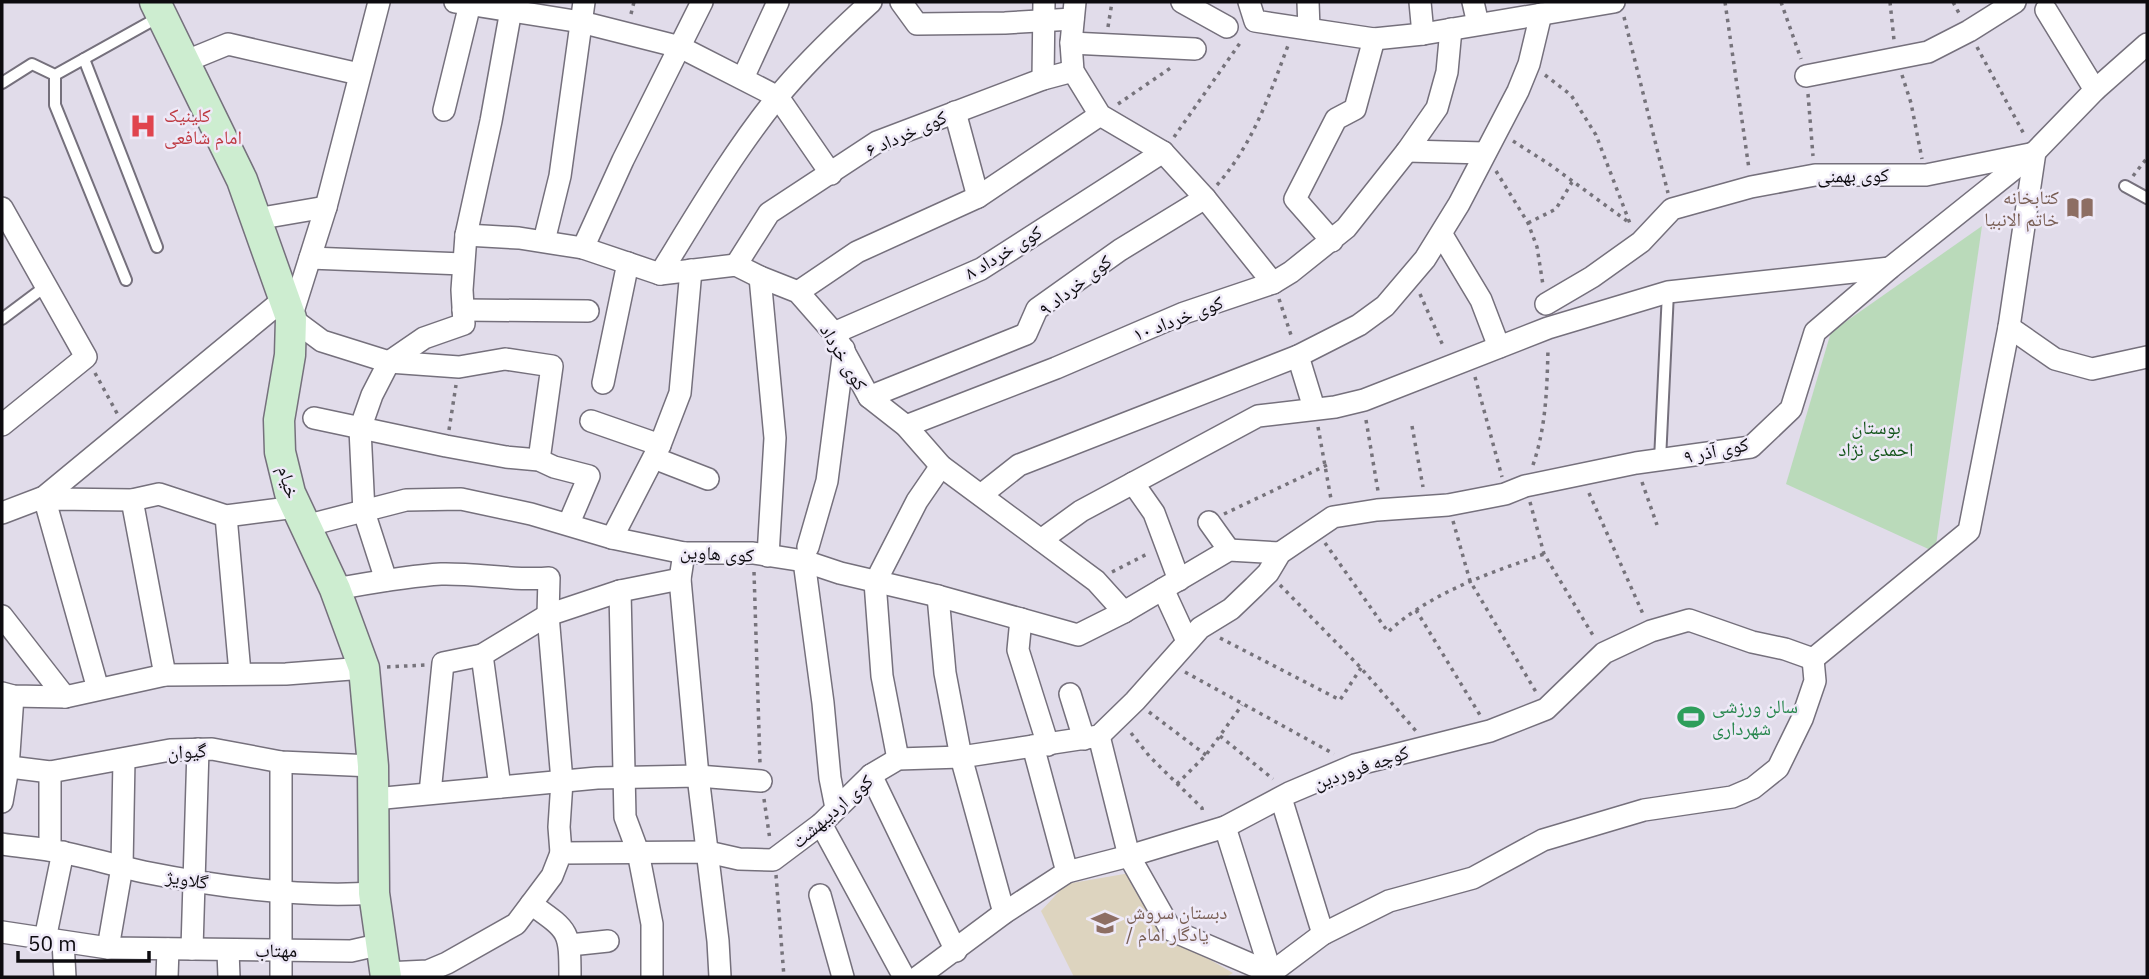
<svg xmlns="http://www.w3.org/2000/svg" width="2149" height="979" font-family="'IBM Plex Sans','Noto Naskh Arabic',sans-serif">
<rect width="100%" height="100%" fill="#e1dcea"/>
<path fill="#ddd4bf" d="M1136,872L1169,936L1233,973L1226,977H1074L1041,911L1066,884Z"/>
<path fill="#badaba" d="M1982,226L1935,552L1786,484L1831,332Z"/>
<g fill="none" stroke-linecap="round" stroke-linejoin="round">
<defs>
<g id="lane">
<path d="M84,59L157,247"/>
<path d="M55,75V105L126,280"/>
<path d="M2,83L32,64L55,75L159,17"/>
<path d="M2125,186L2147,198"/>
<path d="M2,319L46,286"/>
<path d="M1660,460L1668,292"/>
</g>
<g id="street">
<path d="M379,2L326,207L291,318L322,341L389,362L459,367L505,359L552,366L539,460"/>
<path d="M455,2L581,22L680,47L778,97L831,174"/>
<path d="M901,2L917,24L1005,23L1073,19"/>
<path d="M1075,2L1071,43L1073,71L1100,115L1163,152L1205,198L1273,283"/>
<path d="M1182,2L1227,27"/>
<path d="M1249,2L1255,21L1374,39L1423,34L1614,2"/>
<path d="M1308,2L1309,29"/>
<path d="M1420,2L1423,34"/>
<path d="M1473,2L1478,24"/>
<path d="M2046,10L2095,90"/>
<path d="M1071,43L1195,49"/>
<path d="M184,62L228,44L359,74"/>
<path d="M1806,76L1928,52L1969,31L2015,2"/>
<path d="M743,78L778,2"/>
<path d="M1043,79L1044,2"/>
<path d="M444,110L470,4"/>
<path d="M955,112L978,197"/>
<path d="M1407,151L1485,153"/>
<path d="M2,208L86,357L2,425"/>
<path d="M256,219L326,207"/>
<path d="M466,235L519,238L583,248L660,274L736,265L760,277L798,292L834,333L869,397L906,426L941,466L1096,581L1124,612"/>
<path d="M1442,235L1481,300L1499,347"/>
<path d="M544,241L560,176L584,2"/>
<path d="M1332,241L1295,199L1336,119L1355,109L1374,39"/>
<path d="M583,248L623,160L702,2"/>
<path d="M310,258L463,264"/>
<path d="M736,265L769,213L877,142L1043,79L1073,71"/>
<path d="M660,274C697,214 732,154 776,99C804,64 838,32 871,2"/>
<path d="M760,277L775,438L768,556"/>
<path d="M798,292L857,252L978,197L1100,115"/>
<path d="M1546,304L1592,277L1641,242L1672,209L1751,187L1815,175H1926L2030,154"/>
<path d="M463,310L588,311"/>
<path d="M2009,327L2055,359L2092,369L2147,357"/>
<path d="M834,333L981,269L1163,152"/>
<path d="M1298,356L1314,408"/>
<path d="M603,383L628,263"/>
<path d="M869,397L1026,334L1037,309L1120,250L1205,198"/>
<path d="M314,418L446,446L506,457L539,460L554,467L589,476L569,523"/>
<path d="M591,421L660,445"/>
<path d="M906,426L1056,368L1184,313L1273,283L1291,272L1346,228L1407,151L1437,108L1447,72L1451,29"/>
<path d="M654,458L708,479"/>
<path d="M1133,483L1154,513L1179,580"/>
<path d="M981,495L1019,465L1298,356L1359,325L1385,306L1425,259L1459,204L1518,91L1529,64L1541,14"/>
<path d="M132,500L165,675"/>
<path d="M2,513L44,497L284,299"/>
<path d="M226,516L240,673"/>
<path d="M1209,522L1229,550"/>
<path d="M305,526L406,500L461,499L531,514L612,538L684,553H753L804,561L840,573L938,596L1078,635L1124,612L1229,550L1280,553"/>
<path d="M612,538L660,445L680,393L691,270"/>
<path d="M1041,540L1081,511L1258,416L1335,407L1364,400L1548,328L1668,292L1890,268"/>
<path d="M808,547L827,481L844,349"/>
<path d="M684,553L680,579L698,776L718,941L720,977"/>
<path d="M804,561L823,703L830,778L836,808"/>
<path d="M880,573L917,501L941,466"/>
<path d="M386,580L364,512L360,429L372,395L389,362L424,338L464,324L462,290L466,235L491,121L511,10"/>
<path d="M875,582L882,676L898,759"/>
<path d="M335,589C370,583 406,576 441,574C477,573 513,581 549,578L548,615L562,781L559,827L561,853"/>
<path d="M1163,589L1187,641"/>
<path d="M620,591L625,817L638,852L652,924V977"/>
<path d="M938,596L945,673L961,757L1004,913"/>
<path d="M2,616L65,697"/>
<path d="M1021,619L1018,650L1048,745"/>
<path d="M482,655L500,787"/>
<path d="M1813,659L1969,531L2009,327L2035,152"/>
<path d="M98,689L44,497L55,499L132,500L159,494L226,516L296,507"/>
<path d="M2,693L13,696L65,697L165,675L286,674L364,668"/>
<path d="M1070,694L1084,739"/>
<path d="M1099,736L1129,856L1171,930L1271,973"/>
<path d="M1033,746L1067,872"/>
<path d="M281,762V977"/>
<path d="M2,766L50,772L170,750L212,749L281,762L373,766"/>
<path d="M871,775L956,951"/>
<path d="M430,793L443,663L482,655L548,615L620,591L680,579"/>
<path d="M1281,798L1323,934"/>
<path d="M374,799L597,778L698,776L761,781"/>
<path d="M2,802L8,768L13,696"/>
<path d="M821,824L904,977"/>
<path d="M1225,827L1271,973"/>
<path d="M2,844C21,847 41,848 60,852C89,857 116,866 144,872C219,887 298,898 374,893"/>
<path d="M50,850V772"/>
<path d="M820,895L843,977"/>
<path d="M531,904C569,931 570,930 570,977"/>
<path d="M2,932L108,948L351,951L382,944"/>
<path d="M45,939L63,852"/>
<path d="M63,942L65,977"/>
<path d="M570,945L608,941"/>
<path d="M108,948L122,867L124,759"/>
<path d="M192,949L198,749"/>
<path d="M228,951L229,977"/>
<path d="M1271,973L1323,934L1389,901L1473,878L1543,840L1644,810L1732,797L1753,788L1778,768L1802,719L1815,681L1813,659"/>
<path d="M167,977L168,949"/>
<path d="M384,977L385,973L428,971L447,963L516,924L552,876L561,853L708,852L739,859L773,860L821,824L871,775L898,759L961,757L1099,736L1135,701L1200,628L1231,609L1254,587L1268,573L1280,553L1333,517L1377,510L1448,505L1505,494L1525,486L1636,463L1751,447L1791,409L1815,332L1890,268L2035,152L2095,90L2147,44"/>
<path d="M918,977L1004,913L1067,872L1129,856L1225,827L1289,793L1355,765L1490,731L1546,709L1604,653L1651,631L1689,620L1752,642L1785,649L1813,659"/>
</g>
<path id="secondary" d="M155,2L242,180L291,318L290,355L279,420L280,452L290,493L335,589L364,668L373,766L374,893L386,977"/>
</defs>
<use href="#lane" stroke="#75707c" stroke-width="14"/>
<use href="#street" stroke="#75707c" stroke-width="24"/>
<use href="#secondary" stroke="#75707c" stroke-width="33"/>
<g stroke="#76737b" stroke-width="3.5" stroke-dasharray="3.5 5" stroke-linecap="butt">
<path d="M1725,2L1749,169"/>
<path d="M1781,2L1801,59"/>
<path d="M1890,2L1894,40"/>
<path d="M1953,2L1960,15"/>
<path d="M631,14L634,2"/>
<path d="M1624,17L1668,193"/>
<path d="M1108,27L1112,2"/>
<path d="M1977,47L2025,136"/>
<path d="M1545,75L1571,95L1596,135L1631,226"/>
<path d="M1902,75L1911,103L1922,159"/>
<path d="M1808,94L1813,156"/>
<path d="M1118,104L1172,67"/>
<path d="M1174,137L1240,43"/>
<path d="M1513,141L1549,164L1627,221"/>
<path d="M1496,171L1528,223L1537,247L1543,285"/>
<path d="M2133,176L2147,158"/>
<path d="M1217,185C1254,143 1270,93 1289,43"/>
<path d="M1528,223L1556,209L1572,182"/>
<path d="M1420,294L1444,348"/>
<path d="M1279,299L1292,338"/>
<path d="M95,373L118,415"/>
<path d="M1475,377L1502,477"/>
<path d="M1366,420L1378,491"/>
<path d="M1412,426L1423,487"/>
<path d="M1318,427L1331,499"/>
<path d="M449,430L456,385"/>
<path d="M1533,465C1546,427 1547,389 1548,349"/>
<path d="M1642,482L1657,525"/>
<path d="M1589,493L1643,614"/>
<path d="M1530,502L1544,554L1594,637"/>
<path d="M1224,514L1327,465"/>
<path d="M1453,521L1470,581L1536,692"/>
<path d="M1325,543L1388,632C1431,592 1490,573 1544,554"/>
<path d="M754,572L760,764"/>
<path d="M1112,572L1149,553"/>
<path d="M1280,585L1361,668L1416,731"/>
<path d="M1416,610L1480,715"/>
<path d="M1220,638L1340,700L1361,668"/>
<path d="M387,667L425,665"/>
<path d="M1185,672L1334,754"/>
<path d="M1149,712L1206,755"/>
<path d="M1131,733L1150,757L1202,808L1203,815"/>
<path d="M1220,736L1273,779"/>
<path d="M1177,784L1206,755L1242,705"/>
<path d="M764,799L770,840"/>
<path d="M776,875L784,977"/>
</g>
<use href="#lane" stroke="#fff" stroke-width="10"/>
<use href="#street" stroke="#fff" stroke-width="21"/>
<use href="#secondary" stroke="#cdedd0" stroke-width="30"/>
</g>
<defs>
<symbol id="hospital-bare" viewBox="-9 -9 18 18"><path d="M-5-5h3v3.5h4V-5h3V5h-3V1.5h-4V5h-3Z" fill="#e0444e" stroke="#eee9f7" stroke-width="2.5" paint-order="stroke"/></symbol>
<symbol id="library-bare" viewBox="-9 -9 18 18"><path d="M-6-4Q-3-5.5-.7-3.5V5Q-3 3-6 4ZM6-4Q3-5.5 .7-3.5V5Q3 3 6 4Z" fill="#8d6e63" stroke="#eee9f7" stroke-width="2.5" paint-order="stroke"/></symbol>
<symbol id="stadium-bare" viewBox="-9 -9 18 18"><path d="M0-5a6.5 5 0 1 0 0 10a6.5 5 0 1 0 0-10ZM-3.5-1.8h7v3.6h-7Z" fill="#2e9e5b" stroke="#eee9f7" stroke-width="2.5" paint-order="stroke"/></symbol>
<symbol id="school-bare" viewBox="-9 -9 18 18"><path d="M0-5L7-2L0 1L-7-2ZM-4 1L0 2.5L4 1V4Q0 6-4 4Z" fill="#8d6e63" stroke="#eee9f7" stroke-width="2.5" paint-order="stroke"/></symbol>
</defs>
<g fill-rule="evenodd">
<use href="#hospital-bare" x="124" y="107" width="38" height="38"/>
<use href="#library-bare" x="2061" y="189" width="38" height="38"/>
<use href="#stadium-bare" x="1672" y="698" width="38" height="38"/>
<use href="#school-bare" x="1086" y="904" width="38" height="38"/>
</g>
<g text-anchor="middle" stroke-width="5" stroke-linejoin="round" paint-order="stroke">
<g font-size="19" fill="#be3a42" stroke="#eee9f7" text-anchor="start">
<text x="164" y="122">کلینیک<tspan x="164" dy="22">امام شافعی</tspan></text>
</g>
<g font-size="19" fill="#0d0b0f" stroke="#eee9f7">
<text transform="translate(906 133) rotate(-24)" y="7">کوی خرداد ۶</text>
<text transform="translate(1853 175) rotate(-1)" y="7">کوی بهمنی</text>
<text transform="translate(1003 252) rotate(-31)" y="7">کوی خرداد ۸</text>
<text transform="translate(1075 285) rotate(-38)" y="7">کوی خرداد ۹</text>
<text transform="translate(1178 318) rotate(-21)" y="7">کوی خرداد ۱۰</text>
<text transform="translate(844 357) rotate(59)" y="7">کوی خرداد</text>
<text transform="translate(1716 450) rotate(-12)" y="7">کوی آذر ۹</text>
<text transform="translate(289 482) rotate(73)" y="7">خیام</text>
<text transform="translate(717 553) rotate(3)" y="7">کوی هاوین</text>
<text transform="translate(187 751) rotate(-3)" y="7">گیوان</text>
<text transform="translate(1361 767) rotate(-19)" y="7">کوچه فروردین</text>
<text transform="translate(832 811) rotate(-41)" y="7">کوی اردیبهشت</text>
<text transform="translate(187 879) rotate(9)" y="7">گلاویژ</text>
<text x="276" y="957">مهتاب</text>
</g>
<g font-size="19" fill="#785e54" stroke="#eee9f7" text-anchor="end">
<text x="2059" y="204">کتابخانه<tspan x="2059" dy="22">خاتم الانبیا</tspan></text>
<text x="1126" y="919" text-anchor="start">دبستان سروش<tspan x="1126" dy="22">/ یادگار امام</tspan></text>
</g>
<g font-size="19" fill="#13541a" stroke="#eee9f7">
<text x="1876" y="434">بوستان<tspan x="1876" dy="22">احمدی نژاد</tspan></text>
</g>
<g font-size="19" fill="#27864d" stroke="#eee9f7" text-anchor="start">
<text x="1712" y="713">سالن ورزشی<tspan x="1712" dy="22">شهرداری</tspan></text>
</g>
</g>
<rect width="2149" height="979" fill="none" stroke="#0d0b0f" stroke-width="7"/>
<path d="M18 951v10h131v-10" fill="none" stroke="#0d0b0f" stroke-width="3.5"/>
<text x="28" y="951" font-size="21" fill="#0d0b0f" stroke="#eee9f7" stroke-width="5" paint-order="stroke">50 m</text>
</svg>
